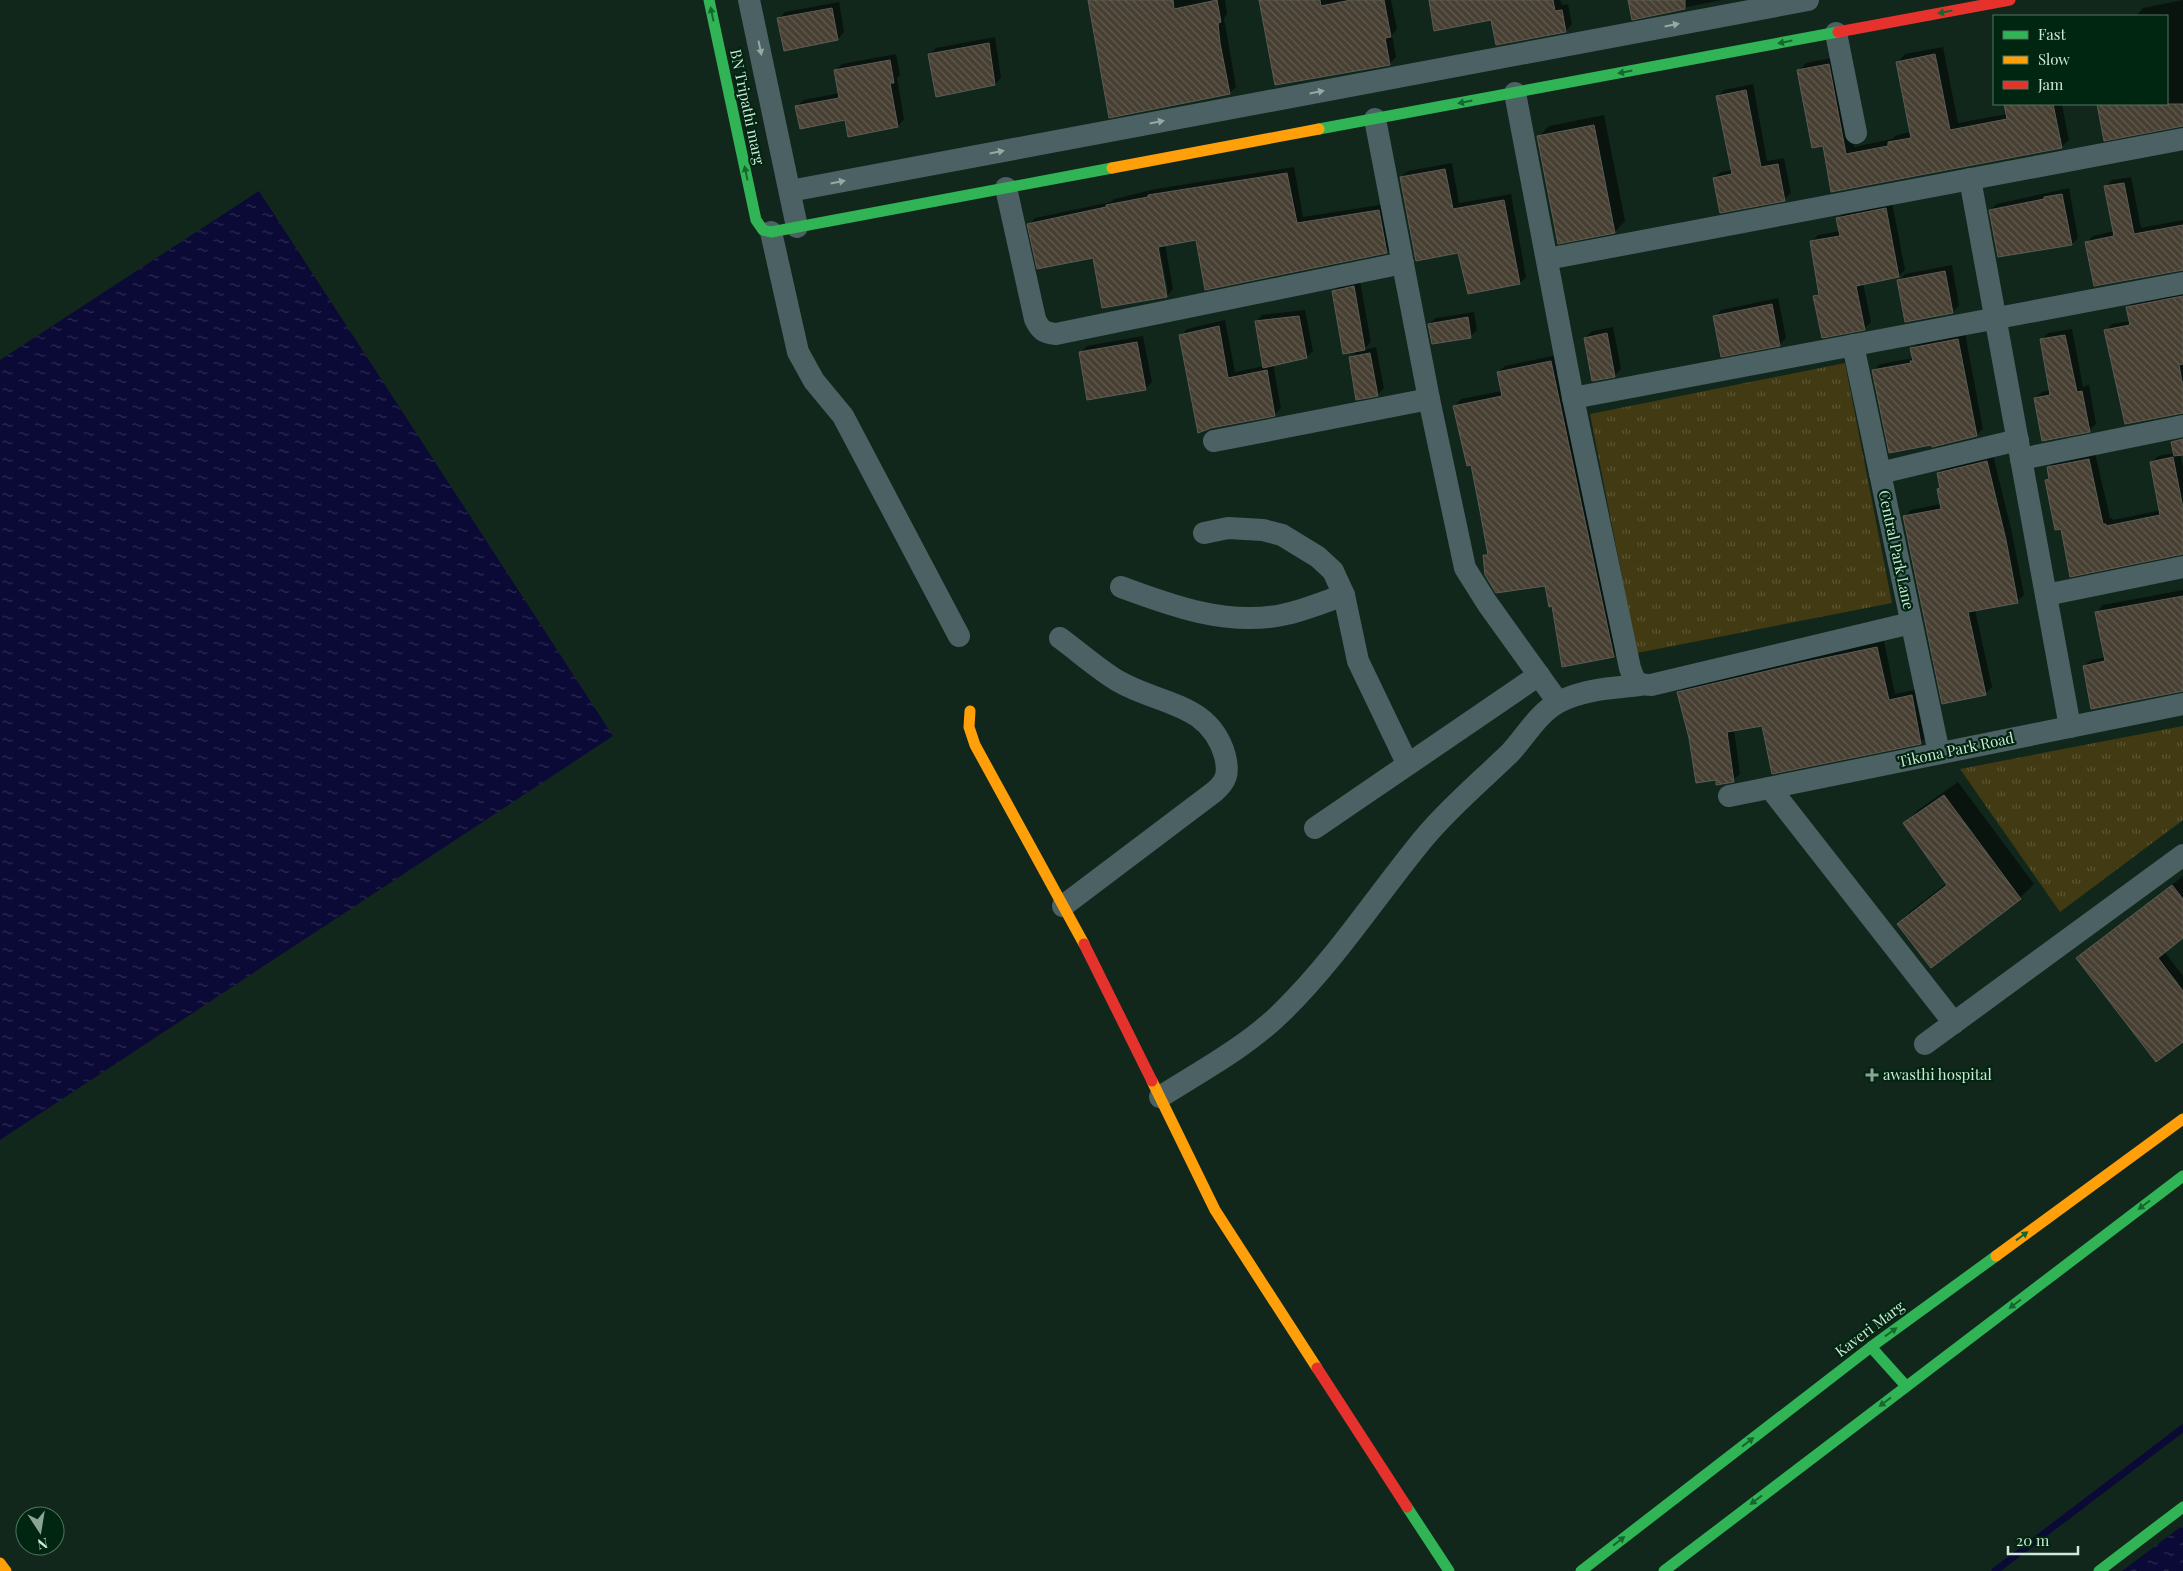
<svg xmlns="http://www.w3.org/2000/svg" width="2183" height="1571" font-family="'Playfair Display',serif">
<defs>
<pattern id="park-tufts" width="24" height="20" patternUnits="userSpaceOnUse" patternTransform="scale(1.25)"><rect width="24" height="20" fill="#413a12"/><path d="M3 7l-1-3M5 7V3M7 7l1-3M15 17l-1-3M17 17v-4M19 17l1-3" fill="none" stroke="#5b5634"/></pattern>
<pattern id="water-ripples" width="26" height="14" patternUnits="userSpaceOnUse" patternTransform="scale(1.25)"><rect width="26" height="14" fill="#0b0935"/><path d="M2 4q2-2 4 0t4 0M15 11q2-2 4 0t4 0" fill="none" stroke="#2d2d52"/></pattern>
<pattern id="building-back-hatch" width="6" height="6" patternUnits="userSpaceOnUse" patternTransform="scale(1.25)"><rect width="6" height="6" fill="#483f33"/><path d="M-1 5l2 2M0 0l6 6M5-1l2 2" fill="none" stroke="#615b50"/></pattern>
</defs>
<rect width="100%" height="100%" fill="#11271c"/>
<g fill="url(#park-tufts)">
<path d="M1845,363L1892,603L1637,653L1590,414Z"/>
<path d="M2183,726V820L2060,912L1960,769Z"/>
</g>
<g fill="url(#water-ripples)">
<path d="M259,191L613,736L0,1140V360Z"/>
<path d="M2183,1525V1571H2122Z"/>
</g>
<g fill="#0007" fill-rule="evenodd">
<path d="M1090,0H1225L1227,14L1224,18L1236,87L1229,93Z"/>
<path d="M1261,0H1391L1397,29L1392,35L1396,57L1389,64Z"/>
<path d="M1430,0H1560L1562,5L1568,4L1572,24L1566,31L1492,19Z"/>
<path d="M1629,0H1722L1633,18Z"/>
<path d="M2183,0V125L2105,139L2098,104H2167V16L2137,15L2143,8Z"/>
<path d="M839,2L844,32L838,39L779,19L785,12Z"/>
<path d="M995,37L1001,78L995,84L929,55L936,48Z"/>
<path d="M1943,47L1958,123L2007,114L2005,104H2066L2062,105L2069,140L2061,147L1832,190L1824,145L1799,71L1806,63L1836,57L1854,147L1892,139L1897,135L1911,132L1898,62L1905,54Z"/>
<path d="M896,54L900,75L897,78L904,119L898,126L846,119L797,107L803,100L840,93L835,71L842,64Z"/>
<path d="M1753,84L1767,161L1784,158L1791,193L1784,200L1714,178L1721,172L1732,170L1718,96L1724,90Z"/>
<path d="M1604,115L1625,221L1615,232L1539,136L1549,126Z"/>
<path d="M1452,163L1459,203L1511,194L1526,277L1520,283L1459,252L1401,177L1408,171Z"/>
<path d="M1294,167L1303,217L1386,204L1393,245L1387,252L1206,289L1197,239L1165,244L1173,289L1167,296L1029,225L1035,218L1111,202L1114,199L1156,189ZM1155,241H1158L1168,292H1165Z"/>
<path d="M2131,177L2141,228L2183,220V269L2087,242L2093,236L2114,231L2105,187L2112,180Z"/>
<path d="M2069,188L2078,238L2072,244L1990,210L1997,204Z"/>
<path d="M1892,202L1905,270L1899,276L1863,283L1871,322L1864,329L1815,296L1820,292L1811,242L1818,235L1840,231L1838,218L1844,212Z"/>
<path d="M1952,265L1959,305L1953,312L1899,281L1905,274Z"/>
<path d="M1360,281L1371,342L1363,350L1376,347L1384,388L1377,395L1350,358L1358,350L1334,291L1340,285Z"/>
<path d="M2183,292V412L2106,331L2112,324L2130,321L2128,307L2134,301Z"/>
<path d="M1778,298L1786,338L1779,345L1715,317L1721,310Z"/>
<path d="M1305,310L1313,351L1306,357L1273,364L1281,408L1274,415L1211,427L1181,336L1187,329L1225,320L1235,372L1264,366L1256,322L1262,315Z"/>
<path d="M1474,312L1477,330L1471,336L1429,324L1436,318Z"/>
<path d="M1613,327L1621,369L1614,376L1585,338L1592,331Z"/>
<path d="M2072,329L2083,387L2089,385L2096,424L2089,430L2035,398L2042,392L2051,390L2041,340L2048,333Z"/>
<path d="M1965,333L1983,429L1976,435L1873,371L1880,364L1914,358L1912,348L1918,342Z"/>
<path d="M1143,336L1152,382L1145,389L1080,353L1087,346Z"/>
<path d="M1557,355L1620,649L1614,656L1553,605L1546,584L1484,556L1489,552L1472,463L1455,406L1461,399L1502,391L1498,372L1505,366Z"/>
<path d="M2180,452L2183,468V553L2062,527L2046,480L2050,477L2048,468L2055,461L2095,453L2110,518H2112L2113,520L2161,510L2152,462L2158,456Z"/>
<path d="M1993,455L2012,533L2024,595L2017,601L1975,610L1992,687L1985,694L1904,517L1911,510L1941,504L1938,473L1945,467Z"/>
<path d="M2183,590V690L2084,666L2091,660L2106,657L2097,612L2103,605Z"/>
<path d="M1884,641L1895,694L1919,689L1927,736L1921,742L1763,724L1734,730L1740,774L1733,780L1717,778L1690,737L1679,693L1685,686L1809,657Z"/>
<path d="M1958,782L2034,884L2020,898L1931,966L1898,924L1912,910L1947,883L1905,824L1918,810Z"/>
<path d="M2183,876V937L2164,951L2183,976V1039L2077,958Z"/>
</g>
<g fill="none" stroke-linecap="round" stroke-linejoin="round">
<path stroke="#0b0935" stroke-width="7" d="M1995,1571L2183,1428"/>
</g>
<g fill="url(#building-back-hatch)" stroke="#5c5c54">
<path d="M1088,0H1173L1174,9L1217,0L1221,22L1218,23L1220,43L1230,94L1109,118Z"/>
<path d="M1259,0H1320L1321,6L1351,0H1384L1391,37L1385,38L1390,65L1275,85Z"/>
<path d="M1429,0H1553L1555,11L1562,10L1566,32L1496,45L1491,20L1434,31Z"/>
<path d="M1628,0H1685V9L1632,20Z"/>
<path d="M832,8L838,40L784,51L777,18Z"/>
<path d="M989,43L995,85L936,97L928,54Z"/>
<path d="M1935,54L1950,130L2007,119L2004,104H2053L2062,148L1831,192L1823,146L1812,148L1797,70L1829,64L1846,154L1888,146V142L1911,138L1896,62Z"/>
<path d="M890,60L894,83H890L898,127L848,137L845,120L800,129L795,106L839,98L834,70Z"/>
<path d="M1746,90L1761,167L1778,164L1785,201L1720,213L1713,178L1732,174L1716,96Z"/>
<path d="M2097,104H2183V126L2104,141Z"/>
<path d="M1594,125L1615,233L1558,244L1537,136Z"/>
<path d="M1445,169L1453,209L1504,200L1520,284L1468,294L1458,253L1416,261L1400,177Z"/>
<path d="M1287,173L1297,223L1379,210L1387,253L1205,290L1196,240L1158,247L1167,297L1102,308L1093,258L1037,269L1027,224L1106,207V205L1148,197V195Z"/>
<path d="M2124,183L2134,234L2183,225V270L2094,286L2085,242L2114,236L2104,186Z"/>
<path d="M2062,194L2072,245L1998,257L1989,210L2044,199V197Z"/>
<path d="M1886,208L1899,277L1856,286L1865,330L1822,338L1813,296L1819,295L1810,241L1840,236L1836,218Z"/>
<path d="M1945,271L1953,313L1905,322L1897,280Z"/>
<path d="M1354,286L1365,350L1343,354L1332,291Z"/>
<path d="M2183,296V364L2179,365L2183,387V413L2125,424L2104,330L2130,325L2126,307Z"/>
<path d="M1772,304L1780,346L1721,357L1713,316Z"/>
<path d="M1299,316L1307,358L1263,368L1255,321Z"/>
<path d="M1468,317L1471,338L1432,344L1428,324Z"/>
<path d="M1219,326L1228,378L1267,370L1275,416L1211,428L1198,433L1179,335Z"/>
<path d="M1607,333L1615,377L1592,381L1584,338Z"/>
<path d="M2065,335L2077,392L2082,391L2090,432L2042,441L2034,398L2050,395L2040,339Z"/>
<path d="M1958,339L1977,436L1932,447L1931,445L1889,453L1872,370L1911,363L1910,361H1913L1910,348Z"/>
<path d="M1137,342L1146,390L1087,400L1079,352Z"/>
<path d="M1370,353L1378,396L1356,400L1349,357Z"/>
<path d="M1551,361L1614,657L1562,667L1552,606L1549,607L1545,586L1496,593L1485,575L1483,555H1488L1480,511L1471,465L1467,466L1453,406L1502,396L1497,372Z"/>
<path d="M2183,439V455L2174,456L2171,442Z"/>
<path d="M2173,457L2183,508V554L2070,577L2061,529L2055,530L2045,480L2049,479L2047,467L2089,459L2103,524H2106V526L2160,515L2150,462Z"/>
<path d="M1987,461L2006,540L2018,603L1968,612L1986,695L1942,704L1903,516L1941,509L1937,489L1940,488L1937,473Z"/>
<path d="M2183,596V691L2091,709L2083,666L2105,661L2095,612Z"/>
<path d="M1877,647L1889,700L1912,695L1921,744L1772,774L1762,726L1727,732L1734,782L1716,785V780L1696,783L1689,738L1677,692L1801,663Z"/>
<path d="M1944,795L2021,899L1931,968L1897,924L1947,885L1903,823Z"/>
<path d="M2172,885L2183,899V938L2158,958L2183,991V1042L2156,1062L2076,958Z"/>
</g>
<g fill="none" stroke-linecap="round" stroke-linejoin="round">
<g stroke="#4b6163" stroke-width="22">
<path d="M749,0L797,227"/>
<path d="M1836,33L1856,133"/>
<path d="M1515,93L1573,398L1630,668C1634,680 1636,685 1651,685L1911,623"/>
<path d="M1375,119L1429,399L1465,568L1487,603L1558,702"/>
<path d="M1970,179L2070,727"/>
<path d="M1006,188L1035,319C1040,330 1044,333 1056,334L1403,263"/>
<path d="M790,191L1808,0"/>
<path d="M771,232L798,352L814,381L843,416L959,636"/>
<path d="M1547,259L2183,139"/>
<path d="M1853,345L1939,753"/>
<path d="M1573,398L2183,283"/>
<path d="M1214,441L1429,399"/>
<path d="M2021,459L2183,426"/>
<path d="M1880,473L2018,440"/>
<path d="M1204,533L1228,528L1263,530L1282,535L1318,557L1333,571L1344,595L1358,661L1407,763"/>
<path d="M1121,587C1172,606 1227,626 1282,615C1303,611 1324,602 1344,595"/>
<path d="M2046,595L2183,567"/>
<path d="M1060,638C1079,652 1098,669 1118,681C1159,705 1210,702 1225,756C1229,773 1227,781 1214,792L1063,906"/>
<path d="M1770,788L1954,1023"/>
<path d="M1729,796L2183,704"/>
<path d="M1315,828L1539,675"/>
<path d="M1925,1044L2183,855"/>
<path d="M1160,1097C1201,1071 1248,1046 1283,1011C1336,959 1377,895 1424,838C1450,807 1481,781 1510,753C1526,736 1538,713 1559,702C1584,689 1613,688 1640,685"/>
</g>
<g stroke="#30b455" stroke-width="11">
<path d="M709,0L756,220L763,230L771,232L1112,168"/>
<path d="M1319,129L1838,32"/>
<path d="M1871,1347L1906,1386"/>
<path d="M1407,1507L1449,1571"/>
<path d="M1581,1571L1871,1347L1996,1256"/>
<path d="M1664,1571L2183,1176"/>
<path d="M2099,1571L2183,1507"/>
</g>
<g stroke="#ff9f0a" stroke-width="11">
<path d="M1112,168L1319,129"/>
<path d="M970,711L969,727L975,745L1084,944"/>
<path d="M1152,1081L1215,1210L1317,1368"/>
<path d="M1996,1256L2183,1119"/>
<path d="M0,1563L6,1571"/>
</g>
<g stroke="#e5322d" stroke-width="11">
<path d="M1838,32L2010,0"/>
<path d="M1084,944L1152,1081"/>
<path d="M1317,1368L1407,1507"/>
</g>
</g>
<defs><path id="oneway-solid" d="M-6-.8H1V-3.2L6.5 0L1 3.2V.8H-6Z" transform="scale(1.25)"/></defs>
<g fill="#166630">
<use href="#oneway-solid" transform="translate(1945 12) rotate(169)"/>
<use href="#oneway-solid" transform="translate(712 14) rotate(-102)"/>
<use href="#oneway-solid" transform="translate(1785 42) rotate(169)"/>
<use href="#oneway-solid" transform="translate(1625 72) rotate(169)"/>
<use href="#oneway-solid" transform="translate(1465 102) rotate(169)"/>
<use href="#oneway-solid" transform="translate(746 173) rotate(-102)"/>
<use href="#oneway-solid" transform="translate(2144 1205) rotate(143)"/>
<use href="#oneway-solid" transform="translate(2022 1236) rotate(-36)"/>
<use href="#oneway-solid" transform="translate(2015 1304) rotate(143)"/>
<use href="#oneway-solid" transform="translate(1891 1332) rotate(-36)"/>
<use href="#oneway-solid" transform="translate(1885 1402) rotate(143)"/>
<use href="#oneway-solid" transform="translate(1748 1442) rotate(-38)"/>
<use href="#oneway-solid" transform="translate(1756 1500) rotate(143)"/>
<use href="#oneway-solid" transform="translate(1619 1541) rotate(-38)"/>
</g>
<g fill="#93aba2">
<use href="#oneway-solid" transform="translate(1672 25) rotate(-11)"/>
<use href="#oneway-solid" transform="translate(760 48) rotate(78)"/>
<use href="#oneway-solid" transform="translate(1317 92) rotate(-11)"/>
<use href="#oneway-solid" transform="translate(1157 122) rotate(-11)"/>
<use href="#oneway-solid" transform="translate(997 152) rotate(-11)"/>
<use href="#oneway-solid" transform="translate(838 182) rotate(-11)"/>
</g>
<path fill="#8ca495" stroke="#002611" stroke-width="2" d="M1869.5 1067.5h5v5h5v5h-5v5h-5v-5h-5v-5h5z"/>
<g text-anchor="middle" stroke-width="4.5" stroke-linejoin="round" paint-order="stroke">
<g font-size="15" fill="#cee8d6" stroke="#002611">
<text transform="translate(747 107) rotate(78)" y="5">BN Tripathi marg</text>
<text transform="translate(1896 550) rotate(78)" y="5">Central Park Lane</text>
<text transform="translate(1956 750) rotate(-12)" y="5">Tikona Park Road</text>
<text transform="translate(1870 1329) rotate(-37)" y="5">Kaveri Marg</text>
</g>
<g font-size="15" fill="#cee8d6" stroke="#002611" text-anchor="start">
<text x="1883" y="1080">awasthi hospital</text>
</g>
</g>
<rect x="1993" y="15" width="175" height="90" fill="#002611" stroke="#527460"/>
<rect x="2003" y="31" width="25" height="8" fill="#30b455" stroke="#527460"/>
<text x="2038" y="40" font-size="15" fill="#cee8d6">Fast</text>
<rect x="2003" y="56" width="25" height="8" fill="#ff9f0a" stroke="#527460"/>
<text x="2038" y="65" font-size="15" fill="#cee8d6">Slow</text>
<rect x="2003" y="81" width="25" height="8" fill="#e5322d" stroke="#527460"/>
<text x="2038" y="90" font-size="15" fill="#cee8d6">Jam</text>
<g transform="translate(40 1531) rotate(168)"><circle r="24" fill="#002611" stroke="#527460"/>
<path d="M0-4L9 19L0 12L-9 19Z" fill="#8ca495"/>
<text y="-8" font-size="14" font-weight="bold" text-anchor="middle" fill="#cee8d6">N</text>
</g>
<path d="M2008 1546v8h70v-8" fill="none" stroke="#cee8d6" stroke-width="2.5"/>
<text x="2016" y="1546" font-size="15" fill="#cee8d6" stroke="#002611" stroke-width="4" paint-order="stroke">20 m</text>
</svg>
